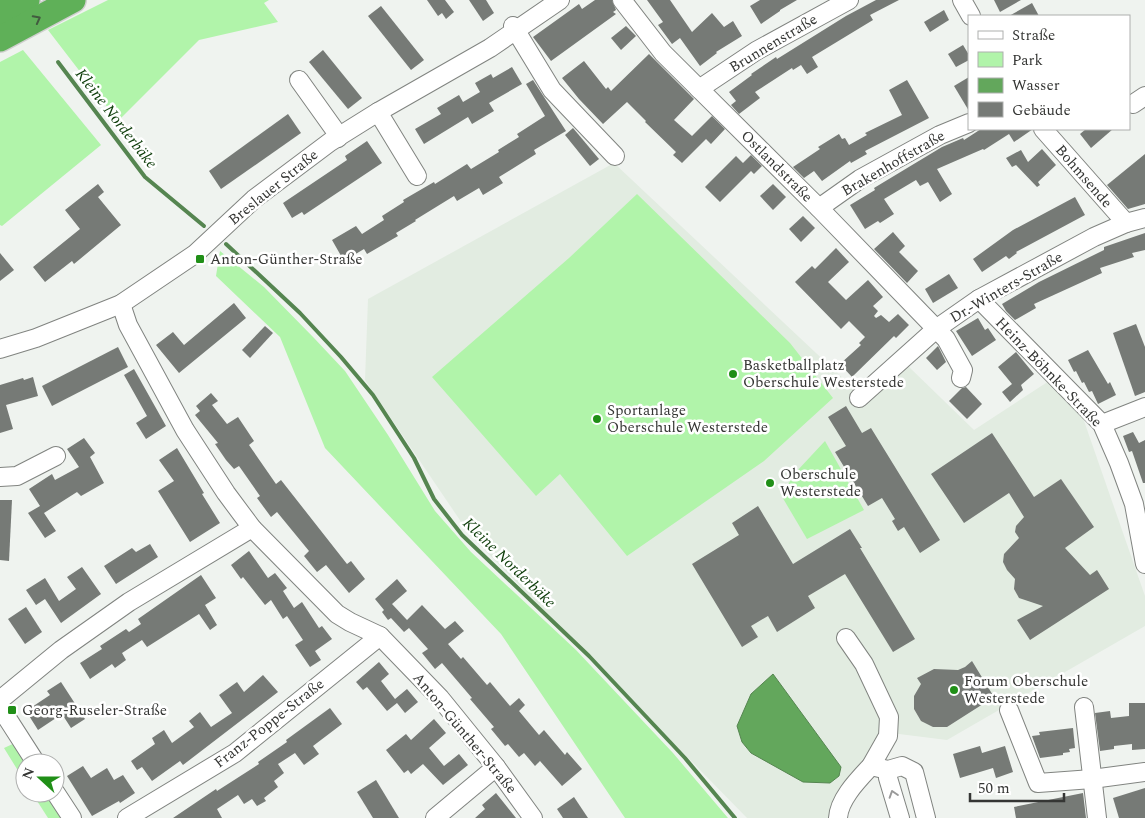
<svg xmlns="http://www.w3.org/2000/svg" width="1145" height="818" font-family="Spectral,serif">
<rect width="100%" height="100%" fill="#eff3ef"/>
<path fill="#e2ece1" d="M614,163L849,384L865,404L907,365L974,430L1049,381L1083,418L1145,596V626L947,740L883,732L829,818H747L470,535L365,380L368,299Z"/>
<g fill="#b1f4aa">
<path d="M108,0H269L264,3L278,22L199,40L118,121L48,30Z"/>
<path d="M23,50L101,145L2,226L0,225V62Z"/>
<path d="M637,194L790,343L833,398L764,461L627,556L560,474L536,496L432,377L569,258Z"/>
<path d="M220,251L264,287L314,338L345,371L388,435L435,511L471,552L576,650L673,753L728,818H625L501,634L325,448L280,337L216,276Z"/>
<path d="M825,441L864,510L807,539L781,495L796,472Z"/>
<path d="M17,742L30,763H25V782L4,748Z"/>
<path d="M32,793H48L64,818H48Z"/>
</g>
<path fill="#63a75c" stroke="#558550" d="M773,674L841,767L839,776L830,783L803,782L751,753L742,742L737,726L751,694Z"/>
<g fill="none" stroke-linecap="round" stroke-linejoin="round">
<g stroke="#558550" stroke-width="4">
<path d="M58,62L145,177L204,226"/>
<path d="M226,244L300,313L341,357L373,395L414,458L434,499L462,535L589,656L685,758L735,818"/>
</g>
</g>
<g fill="#767a76">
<path d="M427,0H445L454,12L446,19L442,13L438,16Z"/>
<path d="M469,0H486L494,13L483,21Z"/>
<path d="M595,0H612L616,10L613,12L616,14L551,61L533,37L579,4L582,9Z"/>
<path d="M647,0H670L692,32L712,13L724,27L733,21L742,36L716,52L717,53L700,66L680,38L672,44L658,25L663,22Z"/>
<path d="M760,0H797L780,10V11L761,24L750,6Z"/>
<path d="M876,0H899L870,15L873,20L812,57L818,67L807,74L801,65L793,70L792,68L755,92L760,98L739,114L731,105L736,101L729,92L752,75L751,74L776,57L777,59L846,16Z"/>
<path d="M994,0H1021L1000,12Z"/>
<path d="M1032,3L1039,16H1009Z"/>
<path d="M381,6L424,60L411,70L368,16Z"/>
<path d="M944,10L949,20L930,32L924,22Z"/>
<path d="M626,26L636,36L621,50L611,38Z"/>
<path d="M963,45L969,55V60L956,67L948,54Z"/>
<path d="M323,50L362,98L348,109L309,62Z"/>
<path d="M649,54L694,99L674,120L692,136L712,116L725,129L711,144L706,139L682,163L673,155L676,152L645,122L646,121L627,102L603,124L579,99L562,78L584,61L606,89L608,87L611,91Z"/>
<path d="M512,67L522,84L489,103L494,111L472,124L468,117L424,144L415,129L441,114L437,108L459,95L463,102L480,92L475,83L491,74L493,78Z"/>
<path d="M969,77V111L954,86Z"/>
<path d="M533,80L566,131L534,150L536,154L499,177L503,183L483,195L479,188L457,201L454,196L415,220L416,221L396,233L398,236L367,254L364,249L344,261L332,240L356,226L362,234L384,220L382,216L404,202L403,200L434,182L435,184L467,164L471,169L499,152L498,150L519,137L517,134L545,116L526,84Z"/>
<path d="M907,80L929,118L865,151L867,154L851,163L850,161L822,181L814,171L804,178L793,167L820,149L818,147L839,134L842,139L845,138L849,145L867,135L865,133L902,115L889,90Z"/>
<path d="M288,114L301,133L221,189L209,171Z"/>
<path d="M573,128L599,159L590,166L565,135Z"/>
<path d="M981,129H1033L1014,142L1009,134L984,150L983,149L937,169L952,194L940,202L928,182L920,186L916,180L884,199L894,214L880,223L878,221L865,229L850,205L875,190L874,188L942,147L963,138L964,140Z"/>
<path d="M1086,129H1113L1091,148L1080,134Z"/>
<path d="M367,141L382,163L304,215L302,212L292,218L283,203L347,160L345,156Z"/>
<path d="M1042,149L1056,165L1038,182L1040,185L1037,187L1016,165L1012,167L1006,158L1021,150L1028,162Z"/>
<path d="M1145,154V204L1128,209L1107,185Z"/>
<path d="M751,155L762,166L754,174L751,171L720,202L705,187L736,156L743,163Z"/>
<path d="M98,184L104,192L98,197L121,225L74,264L72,261L45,282L33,267L80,229L65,210Z"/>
<path d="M773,184L786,197L773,210L760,196Z"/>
<path d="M1075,197L1085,215L1016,252L1017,253L1009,259L1006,256L982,272L973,259L1013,230Z"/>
<path d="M803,216L815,228L801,242L789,229Z"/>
<path d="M893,232L905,246L899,252L918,271L907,283L874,249Z"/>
<path d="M1145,233V250L1132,253L1134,257L1100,268L1102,273L1034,304L1036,308L1015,320L1006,311L1002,304L1039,282L1104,250V247Z"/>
<path d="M836,248L849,262L828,282L846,300L868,280L883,297L873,306L878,311L874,316L876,318L881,315L889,322L898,314L909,325L896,338L894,336L852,377L840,364L861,345L859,343L865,337L849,321L841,329L795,282L812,266L815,269Z"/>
<path d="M0,253L14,270L0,281Z"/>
<path d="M949,274L958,288L933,303L925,289Z"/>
<path d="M234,303L246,318L179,373L156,345L173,332L184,345Z"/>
<path d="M978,318L985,330L988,328L996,340L972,356L956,331Z"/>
<path d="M1136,324L1145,347V392L1135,396L1113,333Z"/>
<path d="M265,326L273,333L250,358L242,350Z"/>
<path d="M938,346L946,362L937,370L926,358Z"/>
<path d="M118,347L128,367L52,406L42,386Z"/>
<path d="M1088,350L1108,384L1110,382L1116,395L1098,404L1092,391L1089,392L1084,382L1082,383L1076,371L1074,372L1068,360Z"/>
<path d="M1016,352L1034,374L1021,385L1023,390L1010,402L1002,392L1012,384L998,367Z"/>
<path d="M134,369L166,426L146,439L136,423L147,416L124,375Z"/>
<path d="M33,377L38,396L6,405L13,429L0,433V385L23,378L24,380Z"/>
<path d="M966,387L982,404L967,419L949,401L962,388Z"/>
<path d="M211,393L218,401L212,405L227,424L238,417L254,441L249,445L276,484L281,480L347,564L351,561L365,579L349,593L326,565L317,572L304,556L309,551L277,512L271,517L257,498L260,496L239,466L234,469L226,460L215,444L218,443L195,415L200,411L196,406Z"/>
<path d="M846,406L862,433L871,428L940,540L920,553L904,527L898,531L892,521L895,519L882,498L868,506L835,452L846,446L828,417Z"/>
<path d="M1133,432L1139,443L1145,440V483H1143L1132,451L1129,452L1123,436Z"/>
<path d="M992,433L1034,497L1061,479L1094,527L1065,548L1090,575L1097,570L1109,589L1030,640L1017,620L1043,606L1019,598L1014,589L1015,579L1007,570L1003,562L1004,554L1019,538L1015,532L1016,526L1024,517L1009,493L964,523L931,474Z"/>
<path d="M84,438L95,453L90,457L104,483L81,496L77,492L44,513L56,531L45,538L28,513L40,506L29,489L52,474L55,480L79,467L67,449Z"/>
<path d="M177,448L204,493L202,494L220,523L190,542L158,491L174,481L159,460Z"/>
<path d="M0,500H12L9,561L0,560Z"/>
<path d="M758,506L793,564L850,529L862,548H860L915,639L893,652L845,574L808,596L815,608L777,632L768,616L751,626L758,637L742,647L692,564L739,535L732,523Z"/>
<path d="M150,544L158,557L116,584L104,566L132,548L136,552Z"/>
<path d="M249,551L268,578L275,573L287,588L283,591L294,608L302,602L319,628L322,626L332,639L315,651L321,660L310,667L295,645L303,640L287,616L283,619L271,600L265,605L243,577L241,579L231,565Z"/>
<path d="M82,567L101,594L61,623L45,599L36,605L26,590L45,578L59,601L76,589L67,577Z"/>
<path d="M201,575L216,598L205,605L217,625L210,630L199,614L147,647L142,640L122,653L126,660L115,668L112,664L90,679L80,663L102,649L100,646L126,629L129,632L141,624L138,619Z"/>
<path d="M397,579L407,591L392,604L407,620L422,605L445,629L455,621L464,631L448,644L461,659L463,657L487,685L490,682L510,706L519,698L525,705L519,711L539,735L544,730L565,755L567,752L582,769L562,786L540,761L535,766L524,753L519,757L508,744L505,746L491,729L494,727L470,699L472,698L442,663L435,669L422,653L428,649L409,628L404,632L391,618L388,620L382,612L384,610L375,599Z"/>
<path d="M26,607L42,632L25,644L8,619Z"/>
<path d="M972,661L994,697L947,727H933L921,721L914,709V696L921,684L917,678L934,669L958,670L965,667Z"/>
<path d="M379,662L389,674L381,681L395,699L407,689L418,702L405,713L397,703L387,711L367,687L363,690L356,682Z"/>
<path d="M263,675L278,692L183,765L180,761L152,781L142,767L137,770L131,761L155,744L152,738L164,730L172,743L194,727L189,721L200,712L211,727L232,713L219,695L237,682L244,692Z"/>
<path d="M61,682L85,719L71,728L62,714L38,730L26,711L50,695L47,691Z"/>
<path d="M1129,703H1145V749L1132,750V744L1114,746V749L1100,751L1095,713L1110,711L1111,718L1129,716Z"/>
<path d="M330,708L342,724L313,746L319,754L304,765L295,753L278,764L284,773L274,781L278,787L264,798L266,801L257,806L252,799L244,804L238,795L217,809L222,818H173L216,789L217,791L259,764L258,762L287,742L286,740Z"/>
<path d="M434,719L446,733L429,748L444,766L459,754L468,765L443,785L423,764L411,774L408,770L404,773L386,750L406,734L411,740Z"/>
<path d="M1073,728L1075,748L1069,749L1070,752L1063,753V755L1040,758L1032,736L1040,735L1039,732Z"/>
<path d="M980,746L982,753L1005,746L1013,772L996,778L993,768L960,778L953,754Z"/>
<path d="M83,766L91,778L107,768L114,780L123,775L135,793L120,803L119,801L92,816L67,776Z"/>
<path d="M376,780L399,818H373L357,792Z"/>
<path d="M1145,788V818H1119L1113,798Z"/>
<path d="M496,793L516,818H475L485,809L482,805Z"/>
<path d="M1083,793L1086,818H1016L1014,807Z"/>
<path d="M574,797L588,818H563L557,809Z"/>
</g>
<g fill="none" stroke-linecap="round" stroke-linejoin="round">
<defs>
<g id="minor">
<path d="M622,0L663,53L819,208L946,339L963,370L961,378"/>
<path d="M962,0L971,16"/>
<path d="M513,26L552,90L615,156"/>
<path d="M299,80L334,129L338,138"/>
<path d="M699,89L756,51L849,0"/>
<path d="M1133,104L1145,96"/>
<path d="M378,112L417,176"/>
<path d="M1043,129L1126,223"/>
<path d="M819,208L860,179L940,135L969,123"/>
<path d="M979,299L1102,424L1119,463L1134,504L1145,564"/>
<path d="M121,304L128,325L185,430L226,493L252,528L337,614L350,622L380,636L440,698L496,767L533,818"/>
<path d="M0,349L36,338L121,304L195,254L254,199L330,142L378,112L490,48L560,0"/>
<path d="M859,398L936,329L979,299L1094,237L1126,223L1145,218"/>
<path d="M1102,424L1145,407"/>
<path d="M0,477L17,476L56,456"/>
<path d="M846,638L864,664L889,717L888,736L871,766L888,770L902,766L914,772L926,818"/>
<path d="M0,700L61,650L129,602L252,528"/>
<path d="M0,707L36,763"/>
<path d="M1084,707L1097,818"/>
<path d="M1009,710L1038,783L1092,779L1145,772"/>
<path d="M888,770V778L900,818"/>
<path d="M55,792L72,818"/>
<path d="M127,818L235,753L380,636"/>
<path d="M435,818L496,767"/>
<path d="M838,818C839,799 858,780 871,766"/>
</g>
<g id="highway">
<path d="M0,14L27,0"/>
<path d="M0,39L73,0"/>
</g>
</defs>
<use href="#minor" stroke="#818480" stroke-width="20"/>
<use href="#highway" stroke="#cfcfce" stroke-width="28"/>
<use href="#minor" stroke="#fff" stroke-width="18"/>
<use href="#highway" stroke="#5fb058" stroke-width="25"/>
</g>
<defs><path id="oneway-chevron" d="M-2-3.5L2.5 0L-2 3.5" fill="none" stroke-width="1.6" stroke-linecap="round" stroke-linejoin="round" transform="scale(1.25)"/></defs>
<use stroke="#425b3f" href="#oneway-chevron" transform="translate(37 19) rotate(-28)"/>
<use stroke="#9a9a9a" href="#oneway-chevron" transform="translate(893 794) rotate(-108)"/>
<g fill="#208f17" stroke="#fff" stroke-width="2">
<rect x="195" y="254" width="10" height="10" rx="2.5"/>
<circle cx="733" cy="374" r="5"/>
<circle cx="597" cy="419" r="5"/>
<circle cx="770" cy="483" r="5"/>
<circle cx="954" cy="690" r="5"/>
<rect x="7" y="705" width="10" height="10" rx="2.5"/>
</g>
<g text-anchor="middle" stroke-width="5" stroke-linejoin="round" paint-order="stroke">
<g font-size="15" fill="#353634" stroke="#fff">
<text transform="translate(773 43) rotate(-31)" y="5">Brunnenstraße</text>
<text transform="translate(893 163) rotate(-30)" y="5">Brakenhoffstraße</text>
<text transform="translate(777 166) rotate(45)" y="5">Ostlandstraße</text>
<text transform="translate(1084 176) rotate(49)" y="5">Bohmsende</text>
<text transform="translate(273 187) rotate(-39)" y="5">Breslauer Straße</text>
<text transform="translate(1006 287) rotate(-30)" y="5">Dr.-Winters-Straße</text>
<text transform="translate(1049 372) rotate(46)" y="5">Heinz-Böhnke-Straße</text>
<text transform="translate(269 723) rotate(-38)" y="5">Franz-Poppe-Straße</text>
<text transform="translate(465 733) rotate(50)" y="5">Anton-Günther-Straße</text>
</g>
<g font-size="15" fill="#353634" stroke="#fff" text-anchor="start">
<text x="210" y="264">Anton-Günther-Straße</text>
<text x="743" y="370">Basketballplatz<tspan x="743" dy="17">Oberschule Westerstede</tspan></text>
<text x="607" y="415">Sportanlage<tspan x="607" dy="17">Oberschule Westerstede</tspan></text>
<text x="780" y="479">Oberschule<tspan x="780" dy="17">Westerstede</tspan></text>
<text x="964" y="686">Forum Oberschule<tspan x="964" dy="17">Westerstede</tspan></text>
<text x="22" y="715">Georg-Ruseler-Straße</text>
</g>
<g font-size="16" font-style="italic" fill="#0c3c08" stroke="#fff">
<text transform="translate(117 118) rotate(52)" y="6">Kleine Norderbäke</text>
<text transform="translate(510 562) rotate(44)" y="6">Kleine Norderbäke</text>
</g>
</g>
<rect x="968" y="15" width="162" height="115" fill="#ffffff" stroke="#aeafae"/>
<rect x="978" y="31" width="25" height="8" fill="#ffffff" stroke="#aeafae"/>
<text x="1012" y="40" font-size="15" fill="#353634">Straße</text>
<rect x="978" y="52" width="25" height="15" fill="#b1f4aa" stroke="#aeafae"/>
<text x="1012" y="65" font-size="15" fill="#353634">Park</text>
<rect x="978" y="78" width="25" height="15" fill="#63a75c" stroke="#aeafae"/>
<text x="1012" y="90" font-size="15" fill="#353634">Wasser</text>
<rect x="978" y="102" width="25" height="15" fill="#767a76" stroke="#aeafae"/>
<text x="1012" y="115" font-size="15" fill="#353634">Gebäude</text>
<g transform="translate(40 778) rotate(291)"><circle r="24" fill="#ffffff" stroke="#aeafae"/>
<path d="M0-4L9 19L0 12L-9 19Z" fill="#208f17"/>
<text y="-8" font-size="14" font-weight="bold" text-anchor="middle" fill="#353634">N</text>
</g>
<path d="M970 793v8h94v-8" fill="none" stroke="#353634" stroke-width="2.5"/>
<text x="978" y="793" font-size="15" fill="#353634" stroke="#ffffff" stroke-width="4" paint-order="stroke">50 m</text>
</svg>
